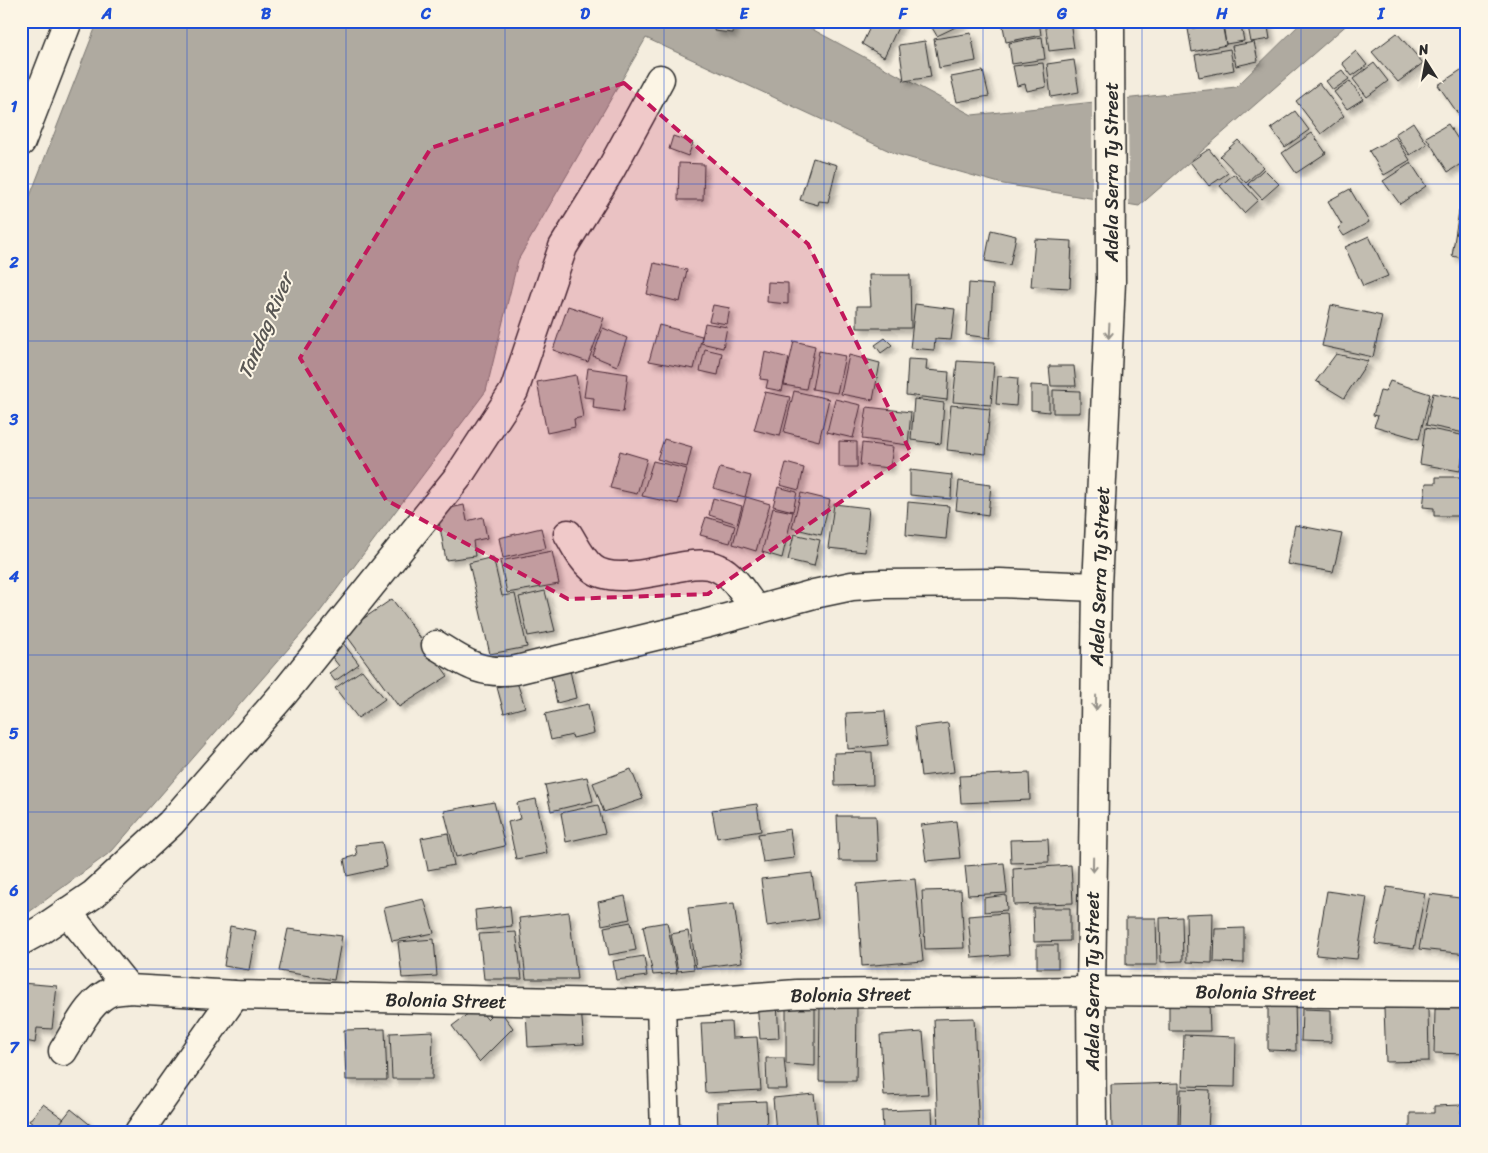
<svg xmlns="http://www.w3.org/2000/svg" width="1488" height="1153" font-family="Sriracha,sans-serif">
<defs>
<filter id="shadow"><feDropShadow dx="4.5" dy="4.5" stdDeviation="2.5" flood-color="#0004"/></filter>
</defs>
<rect width="100%" height="100%" fill="#f4edde"/>
<filter id="ink" filterUnits="userSpaceOnUse"><feTurbulence type="fractalNoise" baseFrequency=".02" numOctaves="2"/><feDisplacementMap in="SourceGraphic" scale="10" xChannelSelector="R" yChannelSelector="G"/><feConvolveMatrix kernelMatrix="1 2 1 2 8 2 1 2 1" color-interpolation-filters="sRGB"/></filter>
<g filter="url(#ink)">
<path fill="#afaaa0" stroke="#7a7771" d="M98,21H797L972,115L1236,87L1303,21H1351L1139,206L1003,184L896,154L646,38L518,260L486,391L316,617L112,851L21,918V219Z"/>
<path fill="#f4edde" d="M1128,96L1129,207L1092,201V100Z"/>
<g fill="#c2bdb1" stroke="#2b2b2b" filter="url(#shadow)">
<path d="M716,21H734L733,33L714,31Z"/>
<path d="M873,21H901L884,57L862,44Z"/>
<path d="M928,21H966V22L937,36Z"/>
<path d="M1002,21H1039L1041,35L1006,42Z"/>
<path d="M1051,21H1070L1074,48L1049,51L1045,22Z"/>
<path d="M1240,21L1244,41L1226,44L1223,24Z"/>
<path d="M1247,21H1267L1270,39L1251,42Z"/>
<path d="M1222,23L1226,45L1192,52L1188,29Z"/>
<path d="M971,33L976,61L939,68L934,39Z"/>
<path d="M1397,33L1423,63L1398,82L1372,52Z"/>
<path d="M1042,37L1045,59L1012,64L1009,43Z"/>
<path d="M925,41L931,77L904,81L899,45Z"/>
<path d="M1254,42L1258,61L1236,66L1232,46Z"/>
<path d="M1230,49L1234,70L1199,77L1195,55Z"/>
<path d="M1356,51L1367,65L1352,76L1342,63Z"/>
<path d="M1074,60L1079,92L1051,97L1047,64Z"/>
<path d="M1043,63L1046,87L1027,91L1025,84L1017,86L1013,66Z"/>
<path d="M1374,63L1388,81L1367,97L1353,79Z"/>
<path d="M1464,68L1467,73V114L1461,118L1438,85Z"/>
<path d="M1342,70L1349,79L1333,90L1326,81Z"/>
<path d="M983,71L989,96L957,102L951,77Z"/>
<path d="M1350,81L1363,99L1347,109L1334,92Z"/>
<path d="M1319,83L1344,116L1321,134L1296,101Z"/>
<path d="M1295,111L1309,130L1285,147L1271,128Z"/>
<path d="M1413,122L1427,144L1410,155L1395,134Z"/>
<path d="M1448,124L1467,153V160L1448,172L1426,137Z"/>
<path d="M1312,133L1326,153L1296,173L1282,153Z"/>
<path d="M673,136L693,143L688,156L669,149Z"/>
<path d="M1395,137L1410,160L1384,175L1369,151Z"/>
<path d="M1238,140L1263,167L1246,183L1220,156Z"/>
<path d="M1209,149L1228,173L1209,186L1190,162Z"/>
<path d="M813,158L837,165L828,202L819,201L818,205L800,200Z"/>
<path d="M679,163L704,164L703,200H678Z"/>
<path d="M1411,163L1426,186L1400,204L1383,181Z"/>
<path d="M1264,169L1279,184L1262,199L1248,184Z"/>
<path d="M1234,174L1258,200L1244,213L1220,186Z"/>
<path d="M1350,189L1369,222L1344,236L1338,228L1342,225L1328,201Z"/>
<path d="M1459,211L1467,212V259L1452,256Z"/>
<path d="M991,230L1016,236L1010,265L985,261Z"/>
<path d="M1369,236L1388,276L1363,286L1345,247Z"/>
<path d="M1035,239L1072,241L1070,288L1031,286Z"/>
<path d="M654,263L687,270L680,302L647,294Z"/>
<path d="M869,275H910L911,328H857V306H871Z"/>
<path d="M768,282L788,283V304L767,302Z"/>
<path d="M969,283L993,285L990,338L966,335Z"/>
<path d="M915,304L955,309L951,340L935,339L934,350L910,348Z"/>
<path d="M713,305L730,308L727,324L709,321Z"/>
<path d="M1331,305L1382,316L1373,357L1322,346Z"/>
<path d="M568,306L604,318L588,362L553,350Z"/>
<path d="M705,323L727,327L723,348L701,343Z"/>
<path d="M659,325L702,336L694,369L649,361Z"/>
<path d="M603,328L627,338L617,366L593,356Z"/>
<path d="M885,338L892,345L881,353L875,345Z"/>
<path d="M794,341L815,346L806,389L784,385Z"/>
<path d="M705,349L722,353L718,375L700,371Z"/>
<path d="M819,351L845,356L837,393L812,389Z"/>
<path d="M765,352L789,358L782,391L766,388L768,380L760,379Z"/>
<path d="M1336,354L1368,361L1344,398L1316,381Z"/>
<path d="M849,355L880,363L873,400L841,394Z"/>
<path d="M908,359L927,360L926,370L949,372L947,400L906,395Z"/>
<path d="M957,361L994,363L991,405L953,402Z"/>
<path d="M1049,366H1074L1076,386H1051Z"/>
<path d="M588,368L628,374L623,412L593,408L594,398L584,397Z"/>
<path d="M576,375L583,417L574,419L575,427L547,433L537,382Z"/>
<path d="M998,376L1018,378L1016,406L996,404Z"/>
<path d="M1390,381L1430,394L1419,439L1374,426L1378,416L1373,415L1380,391L1385,392Z"/>
<path d="M1031,385L1049,386V412L1031,410Z"/>
<path d="M1053,390L1080,391V413H1053Z"/>
<path d="M794,391L829,399L819,441L784,432Z"/>
<path d="M765,392L790,397L780,436L754,430Z"/>
<path d="M1433,393L1467,400V417L1464,433L1426,425Z"/>
<path d="M835,399L861,405L853,438L827,432Z"/>
<path d="M914,399L944,403L941,444L911,440Z"/>
<path d="M951,405L990,409L986,454L947,450Z"/>
<path d="M867,407L911,412L908,445L862,439Z"/>
<path d="M1425,428L1466,436L1460,471L1420,464Z"/>
<path d="M664,439L692,447L687,467L657,459Z"/>
<path d="M839,441L857,442V467H839Z"/>
<path d="M862,443L893,447L890,468L860,465Z"/>
<path d="M620,451L647,459L637,494L610,488Z"/>
<path d="M653,461L687,469L678,504L642,496Z"/>
<path d="M786,463L804,468L799,490L780,485Z"/>
<path d="M720,468L751,476L745,497L713,488Z"/>
<path d="M910,470L952,475L951,499L910,495Z"/>
<path d="M1436,477H1467V516H1434V508L1423,507L1426,483H1436Z"/>
<path d="M959,481L991,485L988,515L956,510Z"/>
<path d="M778,487L797,492L793,511L773,506Z"/>
<path d="M801,493L830,500L821,535L792,528Z"/>
<path d="M746,497L770,504L756,551L733,544Z"/>
<path d="M713,498L742,506L737,524L709,515Z"/>
<path d="M908,502L949,506L946,539L906,535Z"/>
<path d="M834,504L869,508L865,552L828,548Z"/>
<path d="M464,505L467,521L483,517L487,538L473,541L475,556L446,560L437,511Z"/>
<path d="M773,508L793,512L782,558L762,552Z"/>
<path d="M706,517L735,526L730,543L700,535Z"/>
<path d="M1295,525L1342,534L1333,572L1287,564Z"/>
<path d="M541,528L546,548L503,558L499,538Z"/>
<path d="M794,534L820,540L814,566L788,560Z"/>
<path d="M552,551L559,584L507,593L500,561Z"/>
<path d="M493,557L502,596L515,594L527,647L490,654L469,563Z"/>
<path d="M545,591L555,631L528,636L519,597Z"/>
<path d="M392,599L448,676L399,707L344,632Z"/>
<path d="M340,639L359,664L335,681L329,673L339,666L328,652Z"/>
<path d="M569,666L576,698L557,703L550,672Z"/>
<path d="M362,670L385,699L358,718L335,688Z"/>
<path d="M517,682L525,707L504,713L497,687Z"/>
<path d="M588,704L594,733L573,738L572,735L551,740L545,714Z"/>
<path d="M885,711L888,745L848,749L846,713Z"/>
<path d="M948,723L954,772L921,776L915,727Z"/>
<path d="M872,752L873,785L835,786L834,753Z"/>
<path d="M631,769L643,799L604,812L593,783Z"/>
<path d="M1029,773L1030,800L961,803L959,776Z"/>
<path d="M587,777L593,801L551,811L545,785Z"/>
<path d="M536,799L547,853L516,859L508,822L520,819L517,803Z"/>
<path d="M494,802L505,846L456,857L444,811Z"/>
<path d="M757,804L761,831L717,838L712,810Z"/>
<path d="M598,805L605,833L566,842L561,813Z"/>
<path d="M837,816H876L878,861H839Z"/>
<path d="M956,821L960,858L926,861L921,825Z"/>
<path d="M790,829L794,858L763,862L758,834Z"/>
<path d="M448,833L454,865L428,870L421,838Z"/>
<path d="M1048,839L1049,862L1011,863L1010,840Z"/>
<path d="M382,842L387,867L347,876L344,859L357,855L355,845Z"/>
<path d="M1004,863L1007,893L968,895L965,866Z"/>
<path d="M1071,865L1073,903L1014,905L1013,869Z"/>
<path d="M812,873L818,919L767,926L761,879Z"/>
<path d="M915,879L923,961L862,966L857,884Z"/>
<path d="M1387,887L1425,893L1414,949L1375,944Z"/>
<path d="M961,890L964,948L925,949L922,891Z"/>
<path d="M1327,891L1367,897L1357,959L1316,955Z"/>
<path d="M1430,894L1467,899V954L1419,949Z"/>
<path d="M1006,895L1007,910L984,912V898Z"/>
<path d="M625,896L630,919L602,925L598,902Z"/>
<path d="M424,899L434,933L392,941L384,908Z"/>
<path d="M734,903L742,962L696,968L688,908Z"/>
<path d="M510,906L512,926L477,930L475,910Z"/>
<path d="M1033,908H1070V941L1034,942Z"/>
<path d="M569,912L577,979H526L519,918Z"/>
<path d="M1006,913L1009,955L972,958L968,916Z"/>
<path d="M1213,913L1212,963L1187,962L1186,914Z"/>
<path d="M1182,917L1183,961L1161,962L1160,918Z"/>
<path d="M1126,918H1156L1157,965H1126Z"/>
<path d="M631,922L636,950L609,955L604,927Z"/>
<path d="M667,922L677,973L653,975L643,926Z"/>
<path d="M230,926L256,931L249,970L224,966Z"/>
<path d="M1244,928V963L1214,962L1215,929Z"/>
<path d="M288,929L342,936L334,980L279,971Z"/>
<path d="M688,931L694,969L678,971L671,934Z"/>
<path d="M516,932L522,979H484L479,934Z"/>
<path d="M434,939L437,976L402,978L398,942Z"/>
<rect x="1037" y="945" width="21" height="23"/>
<path d="M644,956L647,976L616,980L613,961Z"/>
<path d="M21,983L57,986L52,1029L37,1028L35,1043L21,1040Z"/>
<path d="M1268,1000H1295L1296,1051L1268,1050Z"/>
<path d="M1169,1001L1209,1003L1210,1031H1169Z"/>
<path d="M777,1002L779,1038L760,1039L757,1003Z"/>
<path d="M786,1002H815V1066L786,1064Z"/>
<path d="M1450,1002L1467,1003V1054L1434,1053L1435,1009H1450Z"/>
<path d="M820,1004H857L856,1081H819Z"/>
<path d="M477,1007L487,1019L498,1008L513,1028L479,1062L452,1026Z"/>
<path d="M581,1008L584,1044L528,1047L526,1012Z"/>
<path d="M1384,1008H1428L1429,1061L1386,1062Z"/>
<path d="M1302,1009L1331,1010V1042L1301,1041Z"/>
<path d="M974,1018L979,1131L938,1132L934,1019Z"/>
<path d="M731,1022L732,1038L757,1037L761,1090L705,1093L701,1023Z"/>
<path d="M385,1029L387,1080H346L344,1030Z"/>
<path d="M433,1031L432,1079H392L390,1033Z"/>
<path d="M923,1032L928,1094L884,1096L880,1035Z"/>
<path d="M1184,1035L1236,1037L1235,1087L1182,1086Z"/>
<path d="M766,1058H784L787,1089H767Z"/>
<path d="M1179,1083L1178,1127L1112,1130L1111,1085Z"/>
<path d="M1181,1089L1210,1090L1208,1132L1180,1130Z"/>
<path d="M814,1094L818,1132H776L773,1098Z"/>
<path d="M766,1101L767,1132H718L717,1103Z"/>
<path d="M43,1104L64,1119L53,1132H44L29,1121Z"/>
<path d="M1462,1105L1461,1113H1467V1132H1410V1113H1434V1106Z"/>
<path d="M71,1109L99,1132H53Z"/>
<path d="M932,1109L933,1132H883L882,1111Z"/>
</g>
<g fill="none" stroke-linecap="round" stroke-linejoin="round">
<defs>
<g id="minor">
<path d="M21,142L68,21"/>
<path d="M568,534C575,545 581,559 592,568C612,585 660,570 684,566C695,564 708,563 718,568C734,575 745,596 756,610"/>
<path d="M436,645C465,663 480,675 516,670L705,624L814,594L852,586L883,584L1000,583L1097,587"/>
<path d="M67,912L129,989"/>
<path d="M21,941L41,930L94,894L171,823L285,692L458,477L514,391L563,247L610,171L660,79"/>
<path d="M661,1004L665,1132"/>
<path d="M63,1051C76,1031 89,999 113,991C118,990 124,990 129,989L235,995L661,1004L797,994L1091,991L1092,1132"/>
<path d="M139,1132L235,995"/>
</g>
<path id="major" d="M1110,21L1111,282L1097,587L1091,991L1467,994"/>
</defs>
<use href="#minor" stroke="#2b2b2b" stroke-width="31"/>
<use href="#major" stroke="#2b2b2b" stroke-width="31"/>
<use href="#minor" stroke="#fcf5e5" stroke-width="28"/>
<use href="#major" stroke="#fcf5e5" stroke-width="28"/>
</g>
<defs><path id="oneway-shaft" d="M-6 0H5M1.5-3L5.5 0L1.5 3" fill="none" stroke-width="1.6" stroke-linecap="round" stroke-linejoin="round" transform="scale(1.25)"/></defs>
<g stroke="#949088">
<use href="#oneway-shaft" transform="translate(1109 331) rotate(93)"/>
<use href="#oneway-shaft" transform="translate(1096 703) rotate(91)"/>
<use href="#oneway-shaft" transform="translate(1093 865) rotate(91)"/>
</g>
</g>
<path fill="#c2185b" fill-opacity="0.2" stroke="#c2185b" stroke-width="4" stroke-dasharray="10 6" stroke-linejoin="round" d="M624,83L808,244L911,453L708,594L568,599L386,500L300,358L431,148Z"/>
<path fill="none" stroke="#1d4ed8" stroke-width="1" stroke-opacity="0.55" d="M187,21V1132M346,21V1132M505,21V1132M664,21V1132M824,21V1132M983,21V1132M1142,21V1132M1301,21V1132M21,184H1467M21,341H1467M21,498H1467M21,655H1467M21,812H1467M21,969H1467"/>
<g text-anchor="middle" stroke-width="4" stroke-linejoin="round" paint-order="stroke">
<g font-size="19" fill="#2b2b2b" stroke="#fcf5e5">
<text transform="translate(1111 172) rotate(-90)" y="7">Adela Serra Ty Street</text>
<text transform="translate(1099 576) rotate(-88)" y="7">Adela Serra Ty Street</text>
<text transform="translate(1092 981) rotate(-90)" y="7">Adela Serra Ty Street</text>
<text transform="translate(1256 992) rotate(1)" y="7">Bolonia Street</text>
<text transform="translate(851 994) rotate(-1)" y="7">Bolonia Street</text>
<text transform="translate(446 1000) rotate(1)" y="7">Bolonia Street</text>
</g>
<g font-size="20" font-style="italic" fill="#595754" stroke="#fcf5e5">
<text transform="translate(265 326) rotate(-67)" y="7">Tandag River</text>
</g>
</g>
<rect width="1488" height="1153" fill="none" stroke="#fcf5e5" stroke-width="55"/>
<g transform="translate(1426 62) rotate(349)" stroke="#fcf5e5" stroke-width="4" paint-order="stroke">
<path d="M0-4L9 19L0 12L-9 19Z" fill="#2b2b2b"/>
<text y="-8" font-size="14" font-weight="bold" text-anchor="middle" fill="#2b2b2b">N</text>
</g>
<rect x="28" y="28" width="1432" height="1098" fill="none" stroke="#1d4ed8" stroke-width="2"/>
<g font-size="16" text-anchor="middle" font-weight="bold" fill="#1d4ed8">
<text x="107" y="19">A</text>
<text x="266" y="19">B</text>
<text x="426" y="19">C</text>
<text x="585" y="19">D</text>
<text x="744" y="19">E</text>
<text x="903" y="19">F</text>
<text x="1062" y="19">G</text>
<text x="1222" y="19">H</text>
<text x="1381" y="19">I</text>
<text x="14" y="112">1</text>
<text x="14" y="268">2</text>
<text x="14" y="425">3</text>
<text x="14" y="582">4</text>
<text x="14" y="739">5</text>
<text x="14" y="896">6</text>
<text x="14" y="1053">7</text>
</g>
</svg>
